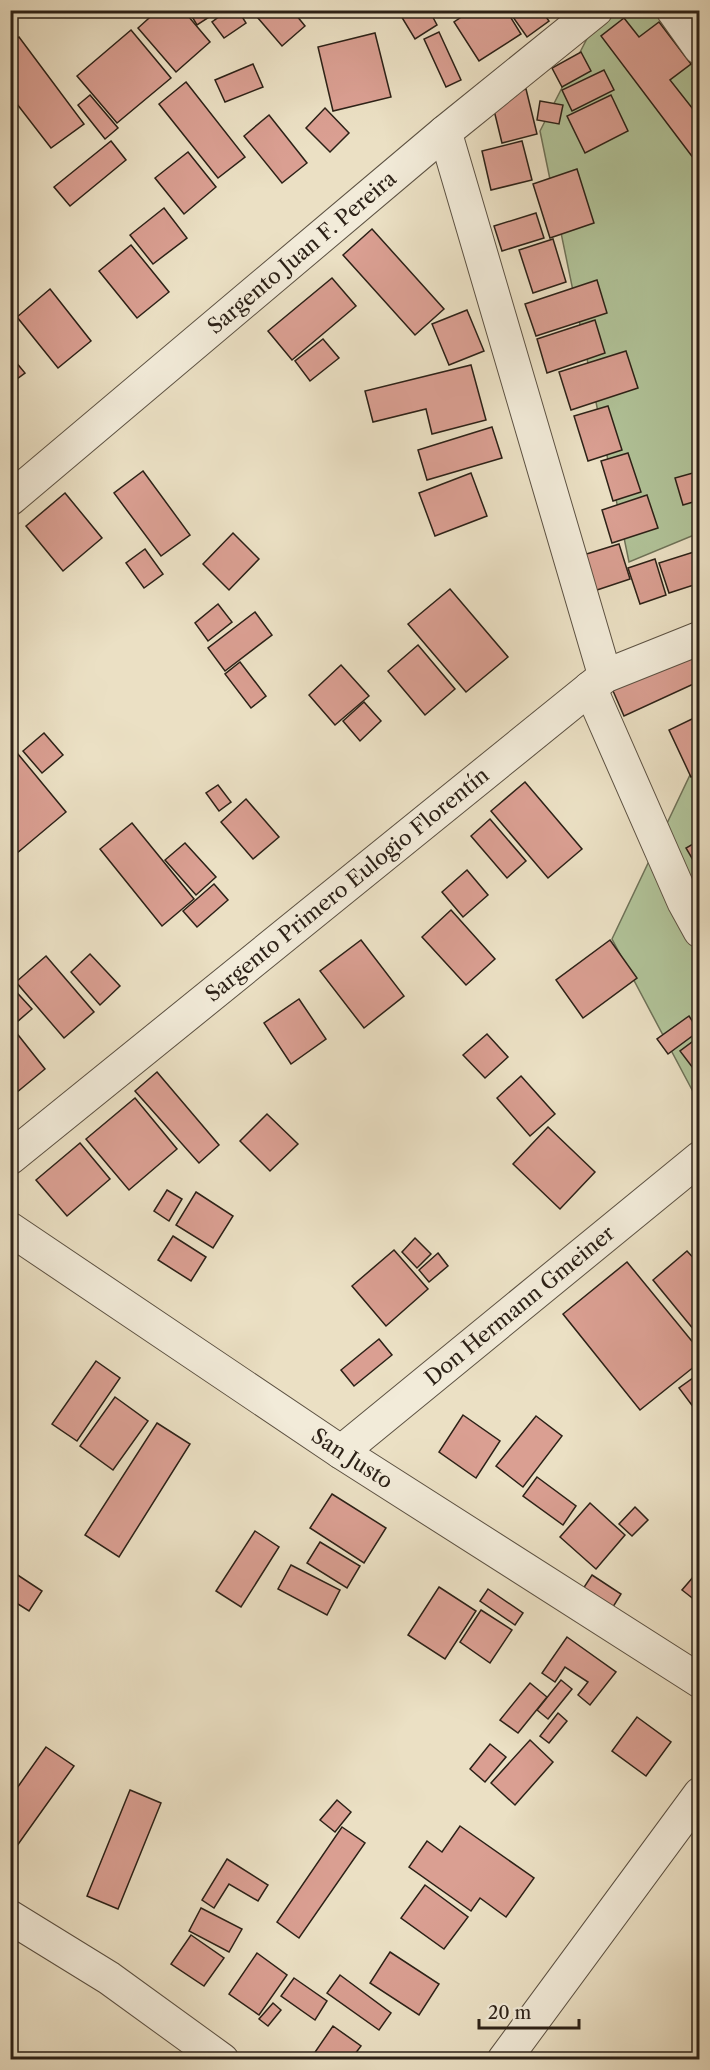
<svg xmlns="http://www.w3.org/2000/svg" width="710" height="2070" font-family="'Libre Caslon Text',serif">
<rect width="100%" height="100%" fill="#ebe0c4"/>
<filter id="stains"><feTurbulence type="fractalNoise" baseFrequency=".00333" numOctaves="4"/><feColorMatrix values="0 0 0 0 .2 0 0 0 0 .09 0 0 0 0 .02 0 0 0 .5 -.17"/></filter>
<radialGradient id="worn" r=".72"><stop offset=".6" stop-color="#630" stop-opacity="0"/><stop offset="1" stop-color="#630" stop-opacity=".3"/></radialGradient>
<g fill="#b1c399" stroke="#6e7258" stroke-width="1.5">
<path d="M601,11H699V533L629,562L540,131Z"/>
<path d="M699,756V1103L612,939Z"/>
</g>
<g fill="#da9f92" stroke="#2c2117" stroke-width="1.5">
<path d="M158,10H183L210,42L176,72L138,28Z"/>
<path d="M188,10H220L197,25Z"/>
<path d="M228,10H238L246,23L224,38L212,22Z"/>
<path d="M268,10H292L305,26L282,46L258,18Z"/>
<path d="M429,10L437,25L415,39L398,11Z"/>
<path d="M472,10H506L521,34L479,61L454,22Z"/>
<path d="M508,10H541L549,21L527,37Z"/>
<path d="M624,18L639,37L659,22L691,64L670,80L700,118V155L694,159L601,36Z"/>
<path d="M131,30L171,78L117,123L77,76Z"/>
<path d="M439,32L461,80L446,87L424,39Z"/>
<path d="M375,33L391,97L333,111L318,47Z"/>
<path d="M19,37L84,124L51,148L10,95V43Z"/>
<path d="M581,52L591,71L562,87L552,68Z"/>
<path d="M253,64L263,87L225,102L215,80Z"/>
<path d="M604,70L614,90L572,111L562,90Z"/>
<path d="M186,82L245,157L218,178L159,104Z"/>
<path d="M526,89L537,134L502,143L491,98Z"/>
<path d="M90,95L118,128L105,139L78,105Z"/>
<path d="M611,95L628,131L585,153L567,116Z"/>
<path d="M540,101L563,105L559,124L537,120Z"/>
<path d="M325,108L349,133L330,152L306,128Z"/>
<path d="M269,115L307,163L282,183L244,136Z"/>
<path d="M111,141L126,160L70,206L54,187Z"/>
<path d="M522,141L532,180L491,190L482,151Z"/>
<path d="M188,152L216,187L184,214L155,178Z"/>
<path d="M577,169L594,223L550,238L533,184Z"/>
<path d="M164,208L187,238L153,264L130,235Z"/>
<path d="M536,213L544,238L502,251L494,226Z"/>
<path d="M372,229L444,309L415,335L343,255Z"/>
<path d="M553,239L566,282L533,293L519,250Z"/>
<path d="M131,245L169,292L137,318L99,271Z"/>
<path d="M332,278L356,306L292,360L268,331Z"/>
<path d="M597,280L607,313L536,336L525,304Z"/>
<path d="M50,289L91,341L58,368L17,317Z"/>
<path d="M467,310L484,351L449,365L432,324Z"/>
<path d="M595,320L605,353L547,373L537,339Z"/>
<path d="M323,339L339,358L310,381L295,361Z"/>
<path d="M626,351L638,388L571,410L559,372Z"/>
<path d="M10,355L25,373L10,384Z"/>
<path d="M471,365L486,420L432,434L426,409L373,422L365,391Z"/>
<path d="M608,406L622,450L588,461L574,416Z"/>
<path d="M492,427L502,458L427,480L418,450Z"/>
<path d="M628,453L641,492L613,501L601,461Z"/>
<path d="M143,471L190,535L161,556L114,493Z"/>
<path d="M700,471V500L683,505L675,478Z"/>
<path d="M471,473L487,516L435,536L419,493Z"/>
<path d="M65,493L102,538L63,571L26,526Z"/>
<path d="M647,495L658,528L612,543L602,510Z"/>
<path d="M233,533L259,559L229,590L203,564Z"/>
<path d="M619,544L630,579L591,592L580,556Z"/>
<path d="M145,549L163,574L144,588L126,563Z"/>
<path d="M700,550V583L669,593L659,563Z"/>
<path d="M655,559L666,595L640,604L628,568Z"/>
<path d="M450,589L508,657L466,692L408,624Z"/>
<path d="M218,604L232,622L208,641L195,623Z"/>
<path d="M255,612L272,635L225,671L208,648Z"/>
<path d="M418,645L455,689L425,715L388,671Z"/>
<path d="M688,649L700,674V681L624,716L610,684Z"/>
<path d="M240,662L266,696L251,708L225,674Z"/>
<path d="M341,665L369,696L335,725L309,695Z"/>
<path d="M364,702L381,721L360,741L343,721Z"/>
<path d="M694,718L700,730V773L691,777L669,730Z"/>
<path d="M44,733L63,755L42,773L23,751Z"/>
<path d="M13,748L66,812L10,859V750Z"/>
<path d="M525,782L582,849L548,878L491,811Z"/>
<path d="M218,785L231,802L219,811L206,793Z"/>
<path d="M246,799L279,837L253,859L221,822Z"/>
<path d="M490,819L526,861L507,878L471,836Z"/>
<path d="M132,823L194,899L162,926L100,849Z"/>
<path d="M700,840V872L686,848Z"/>
<path d="M185,843L216,877L196,895L165,860Z"/>
<path d="M467,870L488,895L463,917L442,892Z"/>
<path d="M214,884L228,900L197,927L183,911Z"/>
<path d="M451,910L495,959L466,985L422,937Z"/>
<path d="M361,940L404,996L364,1028L320,971Z"/>
<path d="M610,940L637,978L583,1018L556,980Z"/>
<path d="M90,954L120,986L100,1005L71,972Z"/>
<path d="M46,956L94,1012L64,1038L16,982Z"/>
<path d="M10,985L32,1009L10,1028Z"/>
<path d="M299,999L326,1039L291,1064L264,1023Z"/>
<path d="M689,1016L699,1031L668,1054L657,1039Z"/>
<path d="M15,1031L45,1069L10,1098V1035Z"/>
<path d="M487,1034L508,1057L485,1078L463,1055Z"/>
<path d="M700,1036V1070L696,1072L680,1051Z"/>
<path d="M157,1072L219,1145L199,1163L135,1091Z"/>
<path d="M521,1076L555,1114L530,1136L497,1098Z"/>
<path d="M135,1098L177,1149L129,1190L86,1139Z"/>
<path d="M267,1114L298,1144L270,1171L240,1141Z"/>
<path d="M548,1127L595,1172L560,1209L513,1164Z"/>
<path d="M80,1143L110,1179L67,1216L36,1180Z"/>
<path d="M167,1190L182,1199L169,1221L154,1211Z"/>
<path d="M196,1192L233,1216L213,1248L176,1225Z"/>
<path d="M173,1236L206,1257L191,1281L158,1260Z"/>
<path d="M415,1238L431,1254L417,1268L402,1252Z"/>
<path d="M394,1250L428,1289L386,1326L352,1286Z"/>
<path d="M687,1251L700,1265V1326L694,1330L653,1280Z"/>
<path d="M438,1253L448,1266L429,1282L419,1270Z"/>
<path d="M627,1262L700,1351V1362L640,1410L563,1314Z"/>
<path d="M379,1339L392,1355L354,1386L341,1370Z"/>
<path d="M96,1361L120,1378L77,1441L52,1424Z"/>
<path d="M700,1373V1416L679,1388Z"/>
<path d="M115,1397L148,1421L113,1470L80,1446Z"/>
<path d="M463,1415L500,1441L476,1478L439,1452Z"/>
<path d="M536,1416L562,1436L523,1487L496,1466Z"/>
<path d="M157,1423L190,1444L119,1557L85,1535Z"/>
<path d="M537,1477L576,1506L563,1525L523,1496Z"/>
<path d="M332,1494L386,1528L364,1563L310,1528Z"/>
<path d="M590,1503L625,1535L596,1569L560,1537Z"/>
<path d="M635,1507L648,1520L632,1536L619,1524Z"/>
<path d="M255,1531L279,1547L241,1607L216,1591Z"/>
<path d="M320,1542L360,1566L347,1588L307,1563Z"/>
<path d="M291,1565L340,1590L327,1615L278,1589Z"/>
<path d="M700,1569V1604L682,1590Z"/>
<path d="M10,1570L42,1591L29,1611L10,1599Z"/>
<path d="M592,1575L621,1594L608,1615L579,1595Z"/>
<path d="M439,1587L476,1611L445,1659L408,1635Z"/>
<path d="M488,1589L523,1613L515,1625L480,1601Z"/>
<path d="M481,1610L512,1630L490,1663L460,1642Z"/>
<path d="M567,1637L616,1672L590,1705L578,1695L588,1682L565,1667L555,1682L542,1673Z"/>
<path d="M561,1680L572,1689L548,1719L537,1710Z"/>
<path d="M530,1683L547,1697L518,1733L500,1720Z"/>
<path d="M558,1713L567,1721L549,1743L540,1736Z"/>
<path d="M637,1717L671,1742L646,1776L612,1751Z"/>
<path d="M530,1740L553,1762L515,1805L491,1783Z"/>
<path d="M490,1744L506,1757L485,1782L470,1769Z"/>
<path d="M46,1747L74,1766L14,1850L10,1848V1798Z"/>
<path d="M130,1790L161,1803L118,1909L87,1896Z"/>
<path d="M337,1800L351,1812L335,1832L320,1820Z"/>
<path d="M460,1826L534,1878L506,1917L480,1898L471,1911L409,1867L427,1841L442,1852Z"/>
<path d="M342,1827L365,1843L299,1938L277,1922Z"/>
<path d="M227,1859L268,1885L258,1901L229,1884L214,1908L202,1900Z"/>
<path d="M425,1885L468,1917L444,1949L401,1918Z"/>
<path d="M201,1908L242,1929L229,1952L189,1931Z"/>
<path d="M191,1935L224,1958L204,1986L171,1964Z"/>
<path d="M390,1952L439,1984L419,2015L370,1983Z"/>
<path d="M257,1953L287,1975L259,2015L229,1994Z"/>
<path d="M340,1975L391,2013L379,2030L327,1993Z"/>
<path d="M294,1978L327,2001L315,2020L281,1996Z"/>
<path d="M273,2003L281,2010L268,2026L259,2019Z"/>
<path d="M333,2026L361,2046L355,2054L362,2060H314L311,2058Z"/>
</g>
<g fill="none" stroke-linecap="round" stroke-linejoin="round">
<defs>
<g id="minor">
<path d="M673,10L700,48"/>
<path d="M445,132L605,676"/>
<path id="s1" d="M10,499L445,132L596,10"/>
<path d="M590,688L684,902L700,931"/>
<path id="s2" d="M10,1158L605,676L700,638"/>
<path id="s3" d="M10,1229L341,1452L700,1681"/>
<path id="s4" d="M341,1452L700,1158"/>
<path d="M10,1917L109,1978L222,2060"/>
<path d="M504,2060L700,1794"/>
</g>
</defs>
<use href="#minor" stroke="#5c5142" stroke-width="35"/>
<use href="#minor" stroke="#f2ebd9" stroke-width="33"/>
</g>
<g text-anchor="middle" stroke-width="6" stroke-linejoin="round" paint-order="stroke">
<g font-size="21" fill="#2c2117" stroke="#f2ebd9">
<text dy="7" stroke="none"><textPath href="#s1" startOffset="382">Sargento Juan F. Pereira</textPath></text>
<text dy="7" stroke="none"><textPath href="#s2" startOffset="434">Sargento Primero Eulogio Florentín</textPath></text>
<text dy="7" stroke="none"><textPath href="#s4" startOffset="231">Don Hermann Gmeiner</textPath></text>
<text dy="7" stroke="none"><textPath href="#s3" startOffset="412">San Justo</textPath></text>
</g>
</g>
<rect width="710" height="2070" fill="none" stroke="#ebe0c4" stroke-width="36"/>
<rect x="12" y="12" width="686" height="2046" fill="none" stroke="#2c2117" stroke-width="3"/>
<rect x="18" y="18" width="674" height="2034" fill="none" stroke="#2c2117" stroke-width="1.5"/>
<path d="M479 2019v9h100v-9" fill="none" stroke="#2c2117" stroke-width="3"/>
<text x="488" y="2019" font-size="18" fill="#2c2117" stroke="#f2ebd9" stroke-width="4.5" paint-order="stroke">20 m</text>
<rect width="100%" height="100%" filter="url(#stains)"/>
<rect width="100%" height="100%" fill="url(#worn)"/>
</svg>
